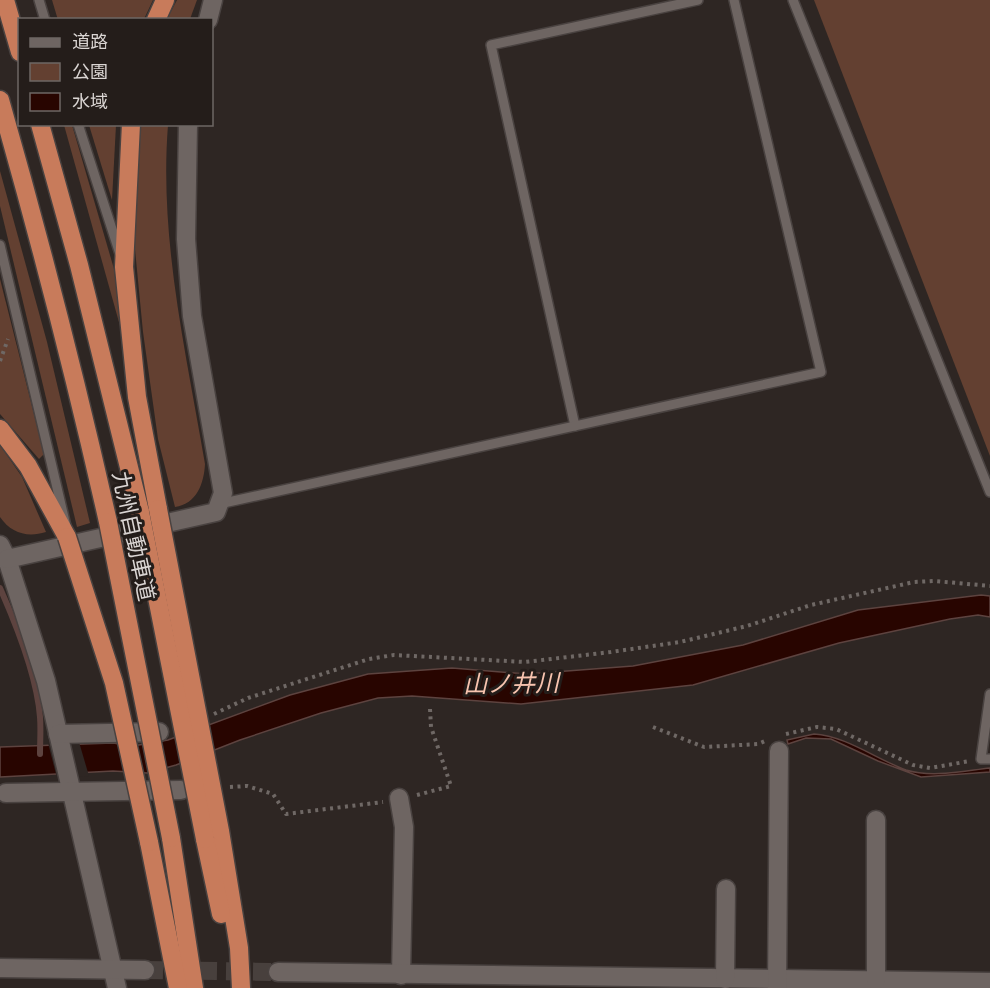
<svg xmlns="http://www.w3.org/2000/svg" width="990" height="988" font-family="Mulish,'Noto Sans JP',sans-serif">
<rect width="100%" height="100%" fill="#2e2623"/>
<g fill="#634031">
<path d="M52,0H153L144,19L58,20Z"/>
<path d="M177,0H197L190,19H167Z"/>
<path d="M814,0H990V456Z"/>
<path d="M64,125H72L114,269L122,333Z"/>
<path d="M89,125H116L112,200Z"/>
<path d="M140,125H168C159,239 186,352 205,464C204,483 197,504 175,507L158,439L143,332L134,239Z"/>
<path d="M0,171L47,342L90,523L77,527L0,206Z"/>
<path d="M0,279L44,454L39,459L0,414Z"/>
<path d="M0,445L22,477L46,532C27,538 11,533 0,517Z"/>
</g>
<g fill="#280500" stroke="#5d433f" stroke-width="1.5">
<path d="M981,595L990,596V617L978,615L950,619L839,643L693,685L521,704L412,696L378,698L321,713L240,740L176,765L147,773L113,771L0,777V747L113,743L133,746L168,740L290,695L368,674L452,668L527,674L633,666L743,645L858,610Z"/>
<path d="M814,734C846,736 876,759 906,770C932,778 963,771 990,768V772L921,777L878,761L831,739L806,738L788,744L787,740Z"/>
</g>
<path fill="#2e2623" d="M79,742L89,776L57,778L48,743Z"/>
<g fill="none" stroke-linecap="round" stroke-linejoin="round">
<path stroke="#5d433f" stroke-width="6" d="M0,588C16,624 37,677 40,717C41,729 40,742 40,754"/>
<path stroke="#48403d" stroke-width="18" stroke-dasharray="18 9" stroke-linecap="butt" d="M145,970L278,972"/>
<defs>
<g id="lane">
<path d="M39,0L45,20"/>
<path d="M793,0L990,492"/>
<path d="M78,124L120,254"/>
<path d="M0,245L66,526"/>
<path d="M575,426L491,45L698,0"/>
<path d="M219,504L821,372L734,0"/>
<path d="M990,694L981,759H990"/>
</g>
<g id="street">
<path d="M208,20L213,0"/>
<path d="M0,545L7,559L46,681L117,988"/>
<path d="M7,559L216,512L223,493L192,316L186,239L188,124"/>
<path d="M58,734L159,732"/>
<path d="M6,793L181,790"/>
<path d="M399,798L404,827L401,975"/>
<path d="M0,968L145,970"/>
<path d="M278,972L990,982"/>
<path d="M725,979L726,889"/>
<path d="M876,980V820"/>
<path d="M777,988L779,751"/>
</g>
<g id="highway">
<path d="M5,0L20,52"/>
<path d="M156,20L165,0"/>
<path d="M0,100C40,240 76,380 108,522"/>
<path d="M40,124L79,265L140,512"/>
<path d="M131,124L124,267L137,397L158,509"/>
<path d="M0,429L28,466L67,537"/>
<path d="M220,831L239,948L241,988"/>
<path d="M171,838L194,988"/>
<path d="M205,839L221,914"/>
<path d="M149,842L178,988"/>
</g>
</defs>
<use href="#lane" stroke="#494240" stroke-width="12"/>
<use href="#street" stroke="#494240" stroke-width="21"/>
<use href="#highway" stroke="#494240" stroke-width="21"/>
<g stroke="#6f6865" stroke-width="4" stroke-dasharray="3 4.5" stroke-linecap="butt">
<path d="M0,361L8,339"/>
<path d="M214,714L248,698L369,659L394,655L525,662L611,652L680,642L747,626L811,605L914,582L935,581L990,586"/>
<path d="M653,727L704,747L758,744L765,741"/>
<path d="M786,734L817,727L836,729L913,765L930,768L970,761"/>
<path d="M230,787L247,786L273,794L286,814L383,802"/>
<path d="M417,795L451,786L431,727L430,709"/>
</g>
<use href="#lane" stroke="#6e6562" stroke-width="9"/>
<use href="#street" stroke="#6e6562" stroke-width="18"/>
<use href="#highway" stroke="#c87b5b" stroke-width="18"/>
<defs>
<g id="highway-bridge">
<path d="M158,509L220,831"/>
<path d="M140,512L205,839"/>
<path d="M108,522L171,838"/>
<path d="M67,537L114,683L149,842"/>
</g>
</defs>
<use href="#highway-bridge" stroke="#494240" stroke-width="21" stroke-linecap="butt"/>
<use href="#highway-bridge" stroke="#c87b5b" stroke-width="18"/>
</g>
<g text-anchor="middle" stroke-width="6" stroke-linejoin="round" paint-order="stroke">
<g font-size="22" fill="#dad5d3" stroke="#241d1a">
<text transform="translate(134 536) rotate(78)" y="8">九州自動車道</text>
</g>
<g font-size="24" font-style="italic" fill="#f8c4af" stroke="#241d1a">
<text transform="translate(511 684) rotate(-1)" y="8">山ノ井川</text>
</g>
</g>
<rect x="18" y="18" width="195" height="108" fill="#241d1a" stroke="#6d6764" stroke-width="1.5"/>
<rect x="30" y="38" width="30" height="9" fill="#6e6562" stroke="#6d6764" stroke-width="1.5"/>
<text x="72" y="48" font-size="18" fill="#dad5d3">道路</text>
<rect x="30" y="63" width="30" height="18" fill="#634031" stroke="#6d6764" stroke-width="1.5"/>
<text x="72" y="78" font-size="18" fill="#dad5d3">公園</text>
<rect x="30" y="93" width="30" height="18" fill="#280500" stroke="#6d6764" stroke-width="1.5"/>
<text x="72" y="108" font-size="18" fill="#dad5d3">水域</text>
</svg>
